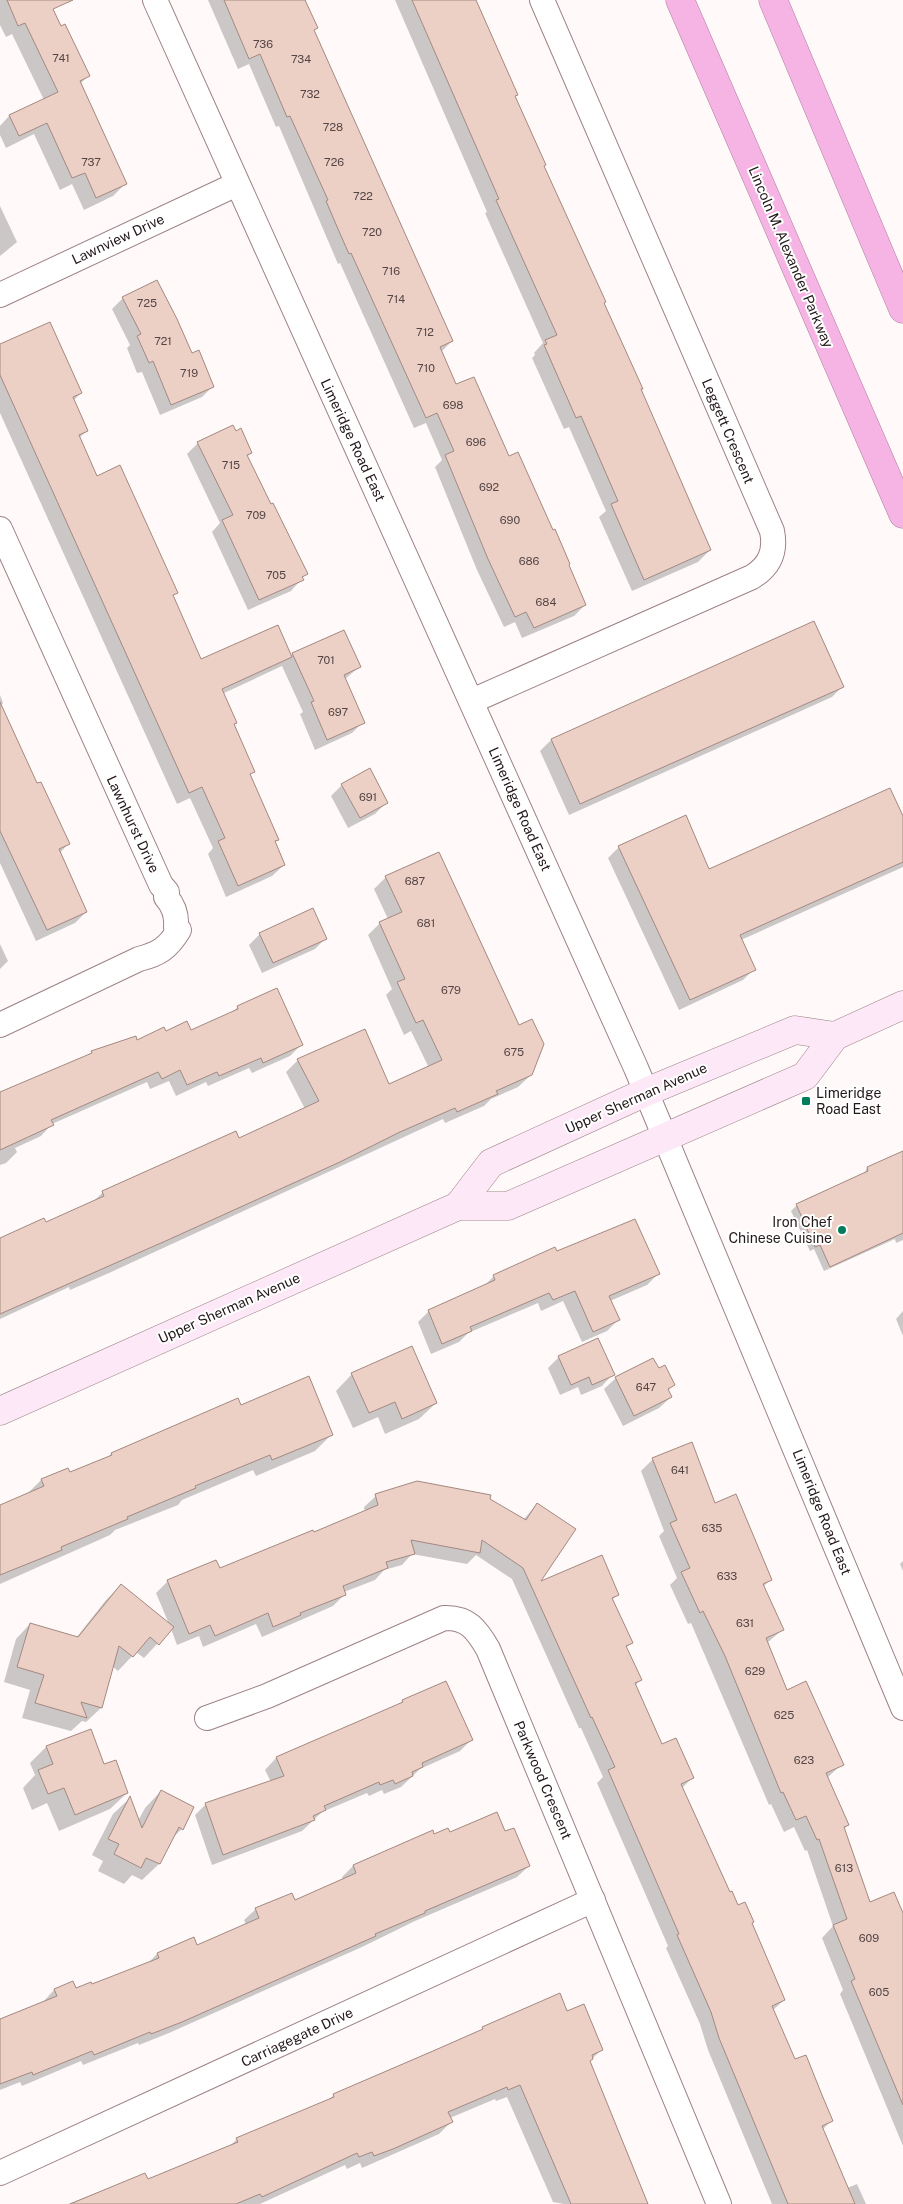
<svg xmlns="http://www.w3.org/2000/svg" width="903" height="2204" font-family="'Public Sans',sans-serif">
<rect width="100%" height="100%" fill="#fff9f9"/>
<g fill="#0003">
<path d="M0,0H48L60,27L88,76L80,84L125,184L113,196L84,210L72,184L60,190L34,134L6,148L0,135V126L9,116L44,100L12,34L6,37L0,25Z"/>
<path d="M208,0H305L316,28L313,31L452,341L441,352L456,386L508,458L568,565L585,605L574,616L522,638L515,622L504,627L477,570L435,467L442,460L426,423L414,428L340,263L338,264L279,126L276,127L249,64L238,69Z"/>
<path d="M395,0H474L543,166L642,388L640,390L710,550L698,562L632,591L599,517L606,511L569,427L564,429L532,358L535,355L534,353L543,343L485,213L487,212Z"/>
<path d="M0,206L17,242L0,256Z"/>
<path d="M123,298L191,354L213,386L202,397L160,415L142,372L137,373L127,348L130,345L112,309Z"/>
<path d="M0,345L81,393L73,401L87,431L79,438L97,477L177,592L172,597L201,661L290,656L343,631L359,667L344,680L363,722L352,733L315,750L300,714L303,712L282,666L222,694L236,723L233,725L253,772L250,775L278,839L274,843L284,865L272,876L226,897L208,854L213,848L190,798L177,804L0,413Z"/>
<path d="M198,443L251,453L247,457L306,574L291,591L248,610L212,532L220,523L187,454Z"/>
<path d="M814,622L843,686L832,697L569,815L540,751L551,740Z"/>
<path d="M0,695L3,703L0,706L36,785L68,844L60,853L86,912L75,923L36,941L0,863Z"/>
<path d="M342,785L386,803L375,814L348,828L331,796Z"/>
<path d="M903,819V867L741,940L754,969L743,980L679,1010L608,858L619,847L709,871Z"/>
<path d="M386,877L531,1075L518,1087L491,1099L484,1106L445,1123L443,1119L109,1273L70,1290L69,1287L0,1319V1239L45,1223L92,1203L103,1192L238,1140L305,1109L286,1072L298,1060L389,1086L429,1068L411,1031L404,1035L386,995L392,989L368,935L380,923L388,919L374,889Z"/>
<path d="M260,934L326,938L315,949L262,973L249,945Z"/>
<path d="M0,944L8,961L0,969Z"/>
<path d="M238,1007L301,1045L290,1056L252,1073L249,1068L208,1086L206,1082L176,1096L169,1081L150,1089L147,1082L52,1124L41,1136L15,1148L17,1152L6,1163L0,1165V1094L88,1056L92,1052L165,1032L190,1031L231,1013Z"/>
<path d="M903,1153V1240L896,1243L895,1239L824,1271L814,1249L810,1251L791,1211L797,1205L863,1175L867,1168Z"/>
<path d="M556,1253L658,1274L647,1285L610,1301L618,1320L607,1331L582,1342L563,1301L541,1311L538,1303L468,1333L459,1342L431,1354L418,1322L429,1311L484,1286L494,1276Z"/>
<path d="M903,1311V1336L896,1319Z"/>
<path d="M559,1357L613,1374L602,1386L581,1395L578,1387L560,1395L548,1368Z"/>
<path d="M658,1370L673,1385L668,1391L671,1397L659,1408L623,1426L604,1389L616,1378Z"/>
<path d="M352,1374L436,1403L419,1419L385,1434L378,1417L353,1428L336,1391Z"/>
<path d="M237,1400L240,1406L332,1434L315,1451L256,1476L253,1470L182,1500L178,1505L115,1530L110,1535L0,1584V1506L27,1494L41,1480L69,1474L107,1458L111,1454Z"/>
<path d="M653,1459L715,1505L771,1579L763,1587L782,1630L767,1643L787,1691L842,1764L827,1778L848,1825L844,1829L869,1904L903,1917V2146L840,1994L843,1990L822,1938L833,1926L807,1850L805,1851L794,1827L784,1832L771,1804L769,1805L691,1623L688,1624L670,1585L677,1578L659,1536L664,1531L641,1471Z"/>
<path d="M376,1496L489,1499L523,1520L537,1504L538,1584L618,1594L612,1600L631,1643L626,1648L640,1680L635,1686L662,1746L693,1777L682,1788L729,1894L751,1924L784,2000L773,2010L794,2061L831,2121L822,2130L847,2188L857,2184L866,2204H772L708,2050L700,2024L666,1948L668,1946L597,1783L603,1777L581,1728H579L512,1579L476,1555L467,1564L412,1554L402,1565L384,1570L375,1580L344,1592L345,1594L333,1606L262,1637L256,1624L203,1647L199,1636L177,1645L171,1629L144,1658L136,1652L118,1671L112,1666L101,1708L86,1722L82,1721L71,1731L22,1718L30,1690L4,1682L16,1639L30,1624L76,1638L106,1600L121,1585L169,1624L156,1593L168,1581L219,1570L313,1534L365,1512L364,1507Z"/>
<path d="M903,1561V1571L900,1564Z"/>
<path d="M446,1682L471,1740L460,1751L420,1769L401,1787L384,1794L382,1790L369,1796L367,1793L322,1812L302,1831L212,1865L195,1815L206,1804L271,1782L265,1770L276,1758L398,1706L402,1701Z"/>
<path d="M90,1731L103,1765L127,1793L110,1809L59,1831L47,1803L32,1810L23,1788L35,1775L30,1763L46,1747Z"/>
<path d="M161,1791L182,1829L171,1839L159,1864L142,1880L132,1875L124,1884L98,1871L103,1861L92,1855L113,1814L129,1799L138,1821L145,1808Z"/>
<path d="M504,1833L529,1866L517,1877L415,1921L362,1947L169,2033L139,2045L138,2043L83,2065L81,2061L22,2086L20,2082L0,2090V2019L43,2002L54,1990L73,1983L76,1990L91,1986L147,1964L157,1954L197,1947L246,1925L244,1920L256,1909L294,1902L343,1881L342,1877L353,1866L434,1835Z"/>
<path d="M567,2013L601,2050L589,2062L648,2204H564L553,2202L507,2097L496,2101L495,2099L450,2118L451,2122L439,2134L362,2168L360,2163L347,2169L345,2165L260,2204H68L145,2174L147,2181L229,2147L237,2139L328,2100L334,2095L479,2032L483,2028Z"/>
</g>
<g fill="#ecd0c6" stroke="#a38980">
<path d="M7,0H73L53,9L61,26L65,24L90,76L80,81L127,184L96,198L85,173L72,178L47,123L19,136L9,115L58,92L25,23L18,26Z"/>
<path d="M224,0H305L318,28L314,30L453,341L440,347L456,384L474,377L509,456L518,452L553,530L555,529L570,564L569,565L586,605L534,628L526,612L515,617L488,559L445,455L454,451L437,413L426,418L351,253L349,254L338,229L326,201L328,200L290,116L287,117L260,54L249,59Z"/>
<path d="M412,0H476L518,95L515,96L546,165L544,166L606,302L604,303L643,389H641L711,550L644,580L611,504L618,501L581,416L576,418L544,345L547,344L545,340L557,335L496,200L499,199Z"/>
<path d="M157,280L177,319L192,353L199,350L214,387L171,405L153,361L149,363L137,336L141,334L122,297Z"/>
<path d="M50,322L82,393L73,397L88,431L79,435L97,476L120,465L178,593L173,595L201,659L278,625L292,657L222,689L237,723L234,724L255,772L250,774L279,840L275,841L285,865L238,886L218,841L225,838L202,787L189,793L0,375V344Z"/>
<path d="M233,425L236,431L241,428L252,453L247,455L271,504L273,503L308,574L302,577L304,580L259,600L222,520L233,515L197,442Z"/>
<path d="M814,621L844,687L580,804L551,739Z"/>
<path d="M344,630L361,667L344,675L365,723L327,740L311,702L314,701L292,653Z"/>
<path d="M0,702L37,783L41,782L70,844L59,849L87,912L47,930L0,831Z"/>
<path d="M370,768L388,803L360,818L341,784Z"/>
<path d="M890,788L903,816V862L740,935L756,970L690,1000L618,846L686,815L709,869Z"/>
<path d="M439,852L519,1025L532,1019L544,1044L532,1075L496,1091L498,1094L457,1112L455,1108L400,1132L340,1162L170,1239L0,1314V1238L44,1218L46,1222L104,1196L102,1191L236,1131L239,1138L319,1101L297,1059L365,1029L389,1084L442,1060L423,1020L416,1023L397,982L405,979L379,922L402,912L385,876Z"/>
<path d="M313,908L327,939L273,963L259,933Z"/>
<path d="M277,988L303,1045L263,1063L261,1058L219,1076L217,1072L187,1085L180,1070L162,1079L158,1072L51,1120L54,1125L0,1150V1092L92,1053L91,1051L136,1036L137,1040L164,1027L166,1031L187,1021L191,1030L238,1009L237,1006Z"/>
<path d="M903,1151V1233L830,1267L820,1245L815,1247L796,1204L868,1171L867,1167Z"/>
<path d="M635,1219L660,1274L609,1296L620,1320L593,1332L575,1291L553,1300L549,1293L470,1327L472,1331L442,1344L428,1310L495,1280L493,1275L555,1247L557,1251Z"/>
<path d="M598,1338L615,1375L592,1385L589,1377L571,1385L558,1356Z"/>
<path d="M412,1346L437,1403L402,1419L395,1402L369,1413L351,1373Z"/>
<path d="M653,1358L659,1368L665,1365L675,1385L668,1389L672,1397L634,1416L615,1377Z"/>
<path d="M309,1376L333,1435L272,1460L270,1455L195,1486L196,1488L127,1517L128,1519L61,1547L62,1550L0,1575V1505L44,1486L41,1479L68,1468L70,1472L112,1455L111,1453L238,1398L241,1405Z"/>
<path d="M692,1442L715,1503L736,1494L772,1580L763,1584L784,1630L766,1638L787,1690L806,1681L844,1765L826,1773L849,1825L844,1827L870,1902L894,1892L903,1913V2105L851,1981L855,1979L833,1925L847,1919L819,1839L817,1840L806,1816L796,1820L783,1792L781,1793L725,1656L703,1611L700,1613L681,1572L690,1568L670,1523L677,1520L652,1458Z"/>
<path d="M417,1481L491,1495L490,1499L526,1520L537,1503L576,1529L541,1581L602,1555L619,1595L612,1598L633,1643L626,1646L642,1680L635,1683L662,1744L676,1738L694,1778L681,1784L730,1892L732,1891L738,1905L745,1902L754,1922L752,1923L785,2000L772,2006L795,2059L806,2055L822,2095L833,2121L822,2126L855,2204H788L719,2038L711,2012L677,1935L679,1934L608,1770L615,1767L592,1717L591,1718L523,1568L482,1540L480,1553L411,1540L415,1554L386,1562L388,1568L343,1586L346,1595L300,1613L301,1615L273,1627L268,1613L215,1636L210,1625L189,1634L167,1580L216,1560L220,1568L313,1530L314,1532L378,1505L375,1494Z"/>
<path d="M121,1584L174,1627L159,1645L150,1637L133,1657L119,1646L102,1708L81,1702L87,1718L35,1703L44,1675L17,1667L30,1623L78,1637Z"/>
<path d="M446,1681L473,1740L422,1763L423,1767L412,1772L413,1776L395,1784L393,1780L380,1785L379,1782L324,1806L326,1810L313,1816L315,1820L223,1855L205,1803L284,1776L276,1757L403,1702L402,1700Z"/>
<path d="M91,1729L104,1764L116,1760L128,1793L75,1815L64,1788L48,1794L38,1770L53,1764L46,1746Z"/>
<path d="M161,1790L194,1807L183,1830L179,1827L160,1864L146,1858L141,1868L114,1854L119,1844L108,1839L130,1796L142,1828Z"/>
<path d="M497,1812L505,1831L514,1828L530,1866L425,1911V1913L375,1934L376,1936L182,2022L151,2034L150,2032L94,2055L92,2051L33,2075L32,2072L0,2084V2019L57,1996L54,1989L73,1981L76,1988L91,1982L92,1984L159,1958L157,1953L194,1937L197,1945L259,1918L255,1908L292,1893L295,1900L356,1873L353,1865L433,1830L434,1834L448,1828L450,1832Z"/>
<path d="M560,1993L567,2011L584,2004L603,2050L592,2055L593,2059L590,2061L648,2204H571L520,2085L508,2090L507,2087L448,2112L453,2122L393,2149L374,2156L372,2152L359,2157L357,2153L262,2197L260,2194L236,2204H70L145,2173L148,2179L238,2142L236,2138L334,2097L333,2094L433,2051L483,2029L482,2027Z"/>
</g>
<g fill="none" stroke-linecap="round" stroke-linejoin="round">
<defs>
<g id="minor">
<path d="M155,0L636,1068L903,1708"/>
<path d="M0,295L237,184"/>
<path d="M0,529L161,885L167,892L166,897C174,906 177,915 176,927L179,930C168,948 159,954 139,959L0,1025"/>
<path d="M472,701L752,577C770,566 776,551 772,531L542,0"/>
<path d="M207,1718L267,1696L444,1618C468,1617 477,1630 488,1649L719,2204"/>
<path d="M0,2173L593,1900"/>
</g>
<g id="secondary">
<path d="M458,1206L491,1163L646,1092L795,1030L835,1036"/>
<path d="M0,1411L458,1206H508L805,1076L835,1036L903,1005"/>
</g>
<g id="motorway">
<path d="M680,0L903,514"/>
<path d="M773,0L903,309"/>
</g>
</defs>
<use href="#minor" stroke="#9d8286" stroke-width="26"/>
<use href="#secondary" stroke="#9d8286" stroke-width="29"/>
<use href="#motorway" stroke="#ac7d9d" stroke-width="29"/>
<use href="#minor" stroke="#fff" stroke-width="24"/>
<use href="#secondary" stroke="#fce8f7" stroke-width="28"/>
<use href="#motorway" stroke="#f6b4e4" stroke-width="28"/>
</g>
<g fill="#007d5c" stroke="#fff" stroke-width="2">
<rect x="801" y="1096" width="10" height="10" rx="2.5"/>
<circle cx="842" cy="1230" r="5"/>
</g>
<g text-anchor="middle" stroke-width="4" stroke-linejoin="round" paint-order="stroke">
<g font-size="11" fill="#544544">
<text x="263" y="48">736</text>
<text x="61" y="62">741</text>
<text x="301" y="63">734</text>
<text x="310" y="98">732</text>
<text x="333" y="131">728</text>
<text x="91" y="166">737</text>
<text x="334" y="166">726</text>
<text x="363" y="200">722</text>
<text x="372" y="236">720</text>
<text x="391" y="275">716</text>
<text x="396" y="303">714</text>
<text x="147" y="307">725</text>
<text x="425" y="336">712</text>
<text x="163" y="345">721</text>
<text x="426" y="372">710</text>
<text x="189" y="377">719</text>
<text x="453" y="409">698</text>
<text x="476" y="446">696</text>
<text x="231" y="469">715</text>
<text x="489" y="491">692</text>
<text x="256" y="519">709</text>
<text x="510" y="524">690</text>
<text x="529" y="565">686</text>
<text x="276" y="579">705</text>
<text x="546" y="606">684</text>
<text x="326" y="664">701</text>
<text x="338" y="716">697</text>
<text x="368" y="801">691</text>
<text x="415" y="885">687</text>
<text x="426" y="927">681</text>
<text x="451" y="994">679</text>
<text x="514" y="1056">675</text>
<text x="646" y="1391">647</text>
<text x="680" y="1474">641</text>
<text x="712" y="1532">635</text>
<text x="727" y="1580">633</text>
<text x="745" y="1627">631</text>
<text x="755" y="1675">629</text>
<text x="784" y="1719">625</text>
<text x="804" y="1764">623</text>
<text x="844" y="1872">613</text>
<text x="869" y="1942">609</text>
<text x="879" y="1996">605</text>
</g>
<g font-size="14" fill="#221719" stroke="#fff">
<text transform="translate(118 239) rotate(-25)" y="5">Lawnview Drive</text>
<text transform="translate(791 257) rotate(67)" y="5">Lincoln M. Alexander Parkway</text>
<text transform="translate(728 431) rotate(67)" y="5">Leggett Crescent</text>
<text transform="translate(353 440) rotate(65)" y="5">Limeridge Road East</text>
<text transform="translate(520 809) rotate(66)" y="5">Limeridge Road East</text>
<text transform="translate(133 824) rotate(65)" y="5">Lawnhurst Drive</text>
<text transform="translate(636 1098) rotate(-24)" y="5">Upper Sherman Avenue</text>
<text transform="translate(229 1308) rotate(-24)" y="5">Upper Sherman Avenue</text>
<text transform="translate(822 1512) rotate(68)" y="5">Limeridge Road East</text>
<text transform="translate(543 1780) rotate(67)" y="5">Parkwood Crescent</text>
<text transform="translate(297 2037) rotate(-25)" y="5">Carriagegate Drive</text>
</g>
<g font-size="14" fill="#221719" stroke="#fff" text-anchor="start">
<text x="816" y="1098">Limeridge<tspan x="816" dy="16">Road East</tspan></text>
<text x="832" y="1227" text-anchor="end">Iron Chef<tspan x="832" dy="16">Chinese Cuisine</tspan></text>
</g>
</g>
</svg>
